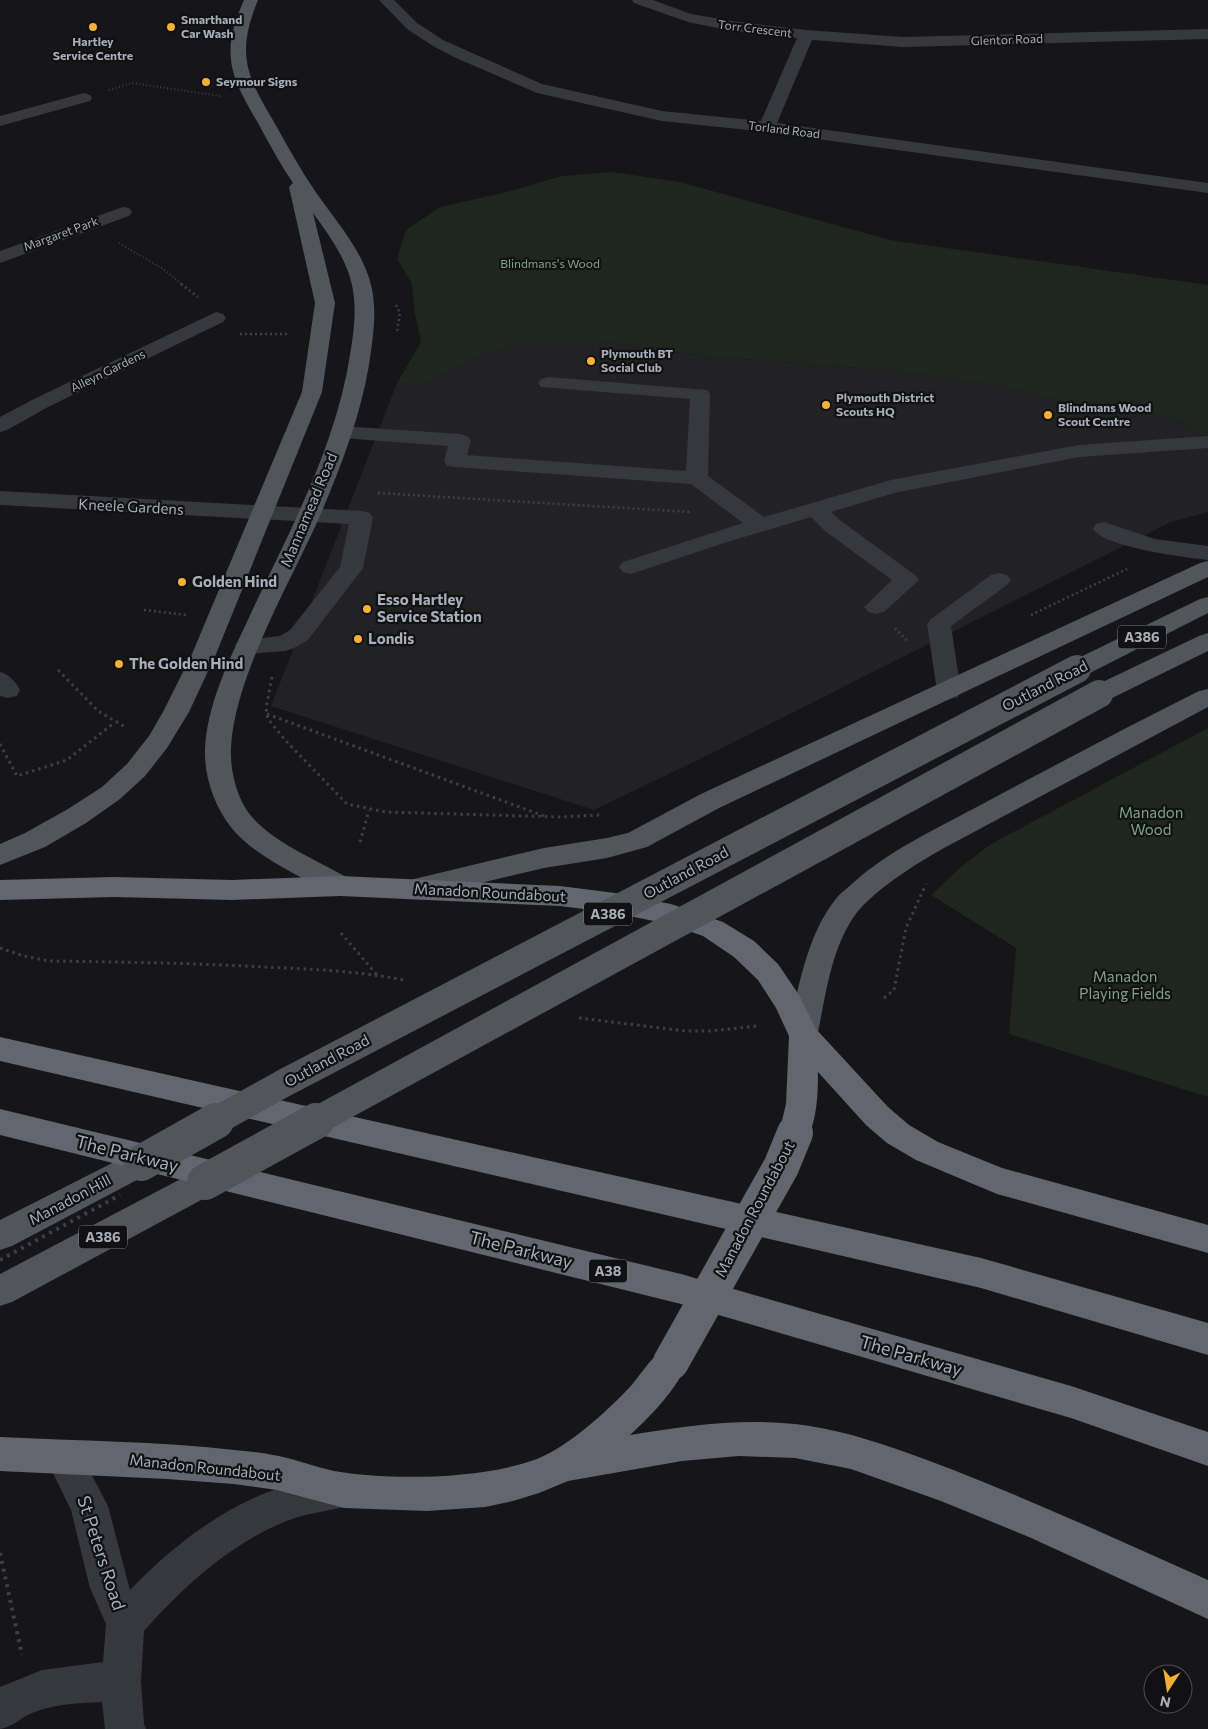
<svg xmlns="http://www.w3.org/2000/svg" width="1208" height="1729" font-family="Commissioner,sans-serif">
<rect width="100%" height="100%" fill="#161618"/>
<path fill="#222225" d="M530,342H600L703,356L885,370L993,385L1064,401L1181,420L1208,441V512L1171,522L708,755L594,810L271,706L397,383L421,385L484,354Z"/>
<g fill="#1e261f">
<path d="M612,172L680,182L890,240L1208,285V441L1181,420L1064,401L993,385L885,370L703,356L600,342H530L484,354L421,385L397,383L421,342L415,313L412,284L397,259L406,230L440,207L511,191L562,176Z"/>
<path d="M1208,728V1097L1009,1034L1016,948L931,895L961,867L991,844Z"/>
</g>
<g fill="none" stroke-linecap="round" stroke-linejoin="round">
<g stroke="#3d3f44" stroke-width="2" stroke-dasharray="1 2.5" stroke-linecap="butt">
<path d="M109,90L132,83L220,96"/>
<path d="M119,243L163,269L183,285"/>
</g>
<g stroke="#3d3f44" stroke-width="2.5" stroke-dasharray="2 3" stroke-linecap="butt">
<path d="M181,284L198,297"/>
<path d="M396,305L400,313L397,331"/>
<path d="M240,334H289"/>
<path d="M378,493L691,512"/>
<path d="M144,610L186,615"/>
<path d="M1031,615L1127,569"/>
<path d="M895,628L908,642"/>
</g>
<g stroke="#3d3f44" stroke-width="3" stroke-dasharray="2.5 4" stroke-linecap="butt">
<path d="M58,670L98,711L127,728"/>
<path d="M272,677L266,708L268,719L286,741L347,804L386,812L560,817L601,815"/>
<path d="M267,714L544,816"/>
<path d="M0,744L17,776L67,760L114,723"/>
<path d="M360,842L369,810"/>
<path d="M341,933L377,975"/>
<path d="M0,948L24,956L49,961C120,962 192,963 263,967C310,969 358,971 404,980"/>
<path d="M884,998L894,990L906,928L926,884"/>
<path d="M579,1018L686,1031H711L757,1026"/>
</g>
<path stroke="#3d3f44" stroke-width="4" stroke-dasharray="3 5" stroke-linecap="butt" d="M0,1553L22,1655"/>
<g fill="#37383d" fill-rule="evenodd">
<path d="M379,0H394L417,23L443,40L542,84L662,111L761,121L797,38L732,31L688,22L634,3L632,0H653L691,14L732,21L806,30L903,37L1208,29V39L903,47L812,40L777,123L1208,183V193L767,132L662,121L537,93L456,58L433,46L407,29Z"/>
<path d="M84,93L90,95L92,98L90,101L0,126V116Z"/>
<path d="M123,207L129,208L132,212L129,216L0,263V251Z"/>
<path d="M216,312L223,314L226,318L223,322L48,407L7,430L0,432V417L34,399Z"/>
<path d="M548,377L707,390L710,394L708,476L764,517L891,480L1079,445L1208,436V448L1079,457L894,493L831,512L841,521L915,575L919,580L884,612L876,614L868,612L864,607L892,580L825,531L811,517L724,543L631,574L623,572L619,567L623,562L743,523L691,484L455,467L447,466L444,461L448,446L341,438L334,436L330,432L334,428L341,426L460,434L467,436L471,440L467,455L686,471L690,399L541,387L538,383L541,379Z"/>
<path d="M0,491L362,511L370,513L373,518L363,568L308,640L294,648L285,651L247,654L238,651L235,646L238,641L280,636L290,630L340,567L349,524L0,505Z"/>
<path d="M1104,522L1155,539L1208,546V560C1184,557 1106,548 1093,529L1096,524Z"/>
<path d="M999,573L1007,575L1011,580L1007,585L951,626L961,691L958,697L949,699L940,697L937,691L927,624L931,619L991,575Z"/>
<path d="M0,672C10,675 15,681 20,690L17,696L8,698L0,696Z"/>
<path d="M63,1440L76,1445L108,1506L130,1590C180,1538 240,1494 311,1479C329,1475 339,1471 356,1477L361,1490L356,1503C334,1511 311,1512 289,1520C231,1543 185,1585 144,1631L141,1681L144,1724L146,1729H105L102,1702C80,1703 53,1704 32,1713C20,1718 13,1727 0,1729V1687L42,1670L103,1662L106,1624L90,1588L71,1510L45,1457L50,1445Z"/>
</g>
<g fill="#53555c" fill-rule="evenodd">
<path d="M244,0H258C236,54 246,75 274,122C287,145 300,169 315,191C335,220 360,247 370,281C378,308 373,338 369,365C360,418 340,469 319,518C290,583 235,676 231,747C230,768 235,791 246,809C266,840 319,861 350,879L354,886L350,893L340,896L330,893C297,874 254,857 230,826C214,805 204,776 205,749C207,706 228,662 246,624C286,537 335,451 350,355C354,332 357,308 352,285C346,258 329,235 313,213L335,303L322,392L216,654L189,712L167,748L145,776L120,799L86,823L45,847L0,865V844L25,833L68,809L102,787L127,764L149,736L163,712L192,654L302,392L315,303L289,187L293,183C280,164 269,143 258,123C230,75 220,54 244,0Z"/>
<path d="M1208,561V577L719,808L647,847L607,858L544,868L414,899L404,896L400,889L404,882L414,879L544,848L607,838L628,833L701,794L1200,563Z"/>
<path d="M1208,597V613L1086,675L1077,677L1068,675L1065,669L1068,663L1200,599Z"/>
<path d="M1208,633V651L1108,700L1099,702L1090,700L1087,694L1090,688L1199,636Z"/>
<path d="M1208,689V707L944,848C917,863 869,893 853,918C831,951 826,994 818,1032L814,1040L803,1044L792,1040L788,1032C799,988 806,937 835,900C840,893 848,888 854,882C889,851 932,831 973,809C1048,769 1123,729 1199,691Z"/>
<path d="M141,1150L152,1154L157,1163L152,1172L12,1246L0,1250V1220L130,1154Z"/>
<path d="M205,1168L216,1172L221,1182L216,1192L12,1302L0,1306V1274L194,1172Z"/>
</g>
<g fill="#63666e" fill-rule="evenodd">
<path d="M340,876L560,886L615,893L671,904L723,922L754,941L778,964L799,995L816,1029L888,1107L909,1125L938,1142L1002,1168L1208,1225V1253L997,1194L916,1160L887,1143L866,1125L818,1072C818,1096 817,1120 806,1142L795,1146L784,1142L779,1133L786,1104L789,1036L776,1008L758,980L734,957L703,936L668,924L615,913L560,906L340,896L232,900L114,897L0,900V880L114,877L232,880Z"/>
<path d="M0,1037L981,1258L1208,1323V1355L981,1288L0,1061Z"/>
<path d="M0,1109L681,1274L1071,1386L1208,1432V1466L1071,1418L681,1304L0,1135Z"/>
<path d="M671,1346L683,1351L688,1362C676,1390 652,1415 630,1435C684,1426 739,1418 795,1424C849,1430 900,1450 951,1469C1038,1503 1123,1542 1208,1580V1619L1029,1537L941,1501L851,1469L795,1458L739,1456L682,1461L568,1481L539,1493L513,1501L485,1507L427,1511L344,1508L277,1490L234,1484L167,1479L0,1471V1437C78,1441 157,1441 234,1450C249,1451 265,1453 279,1456C298,1460 315,1467 334,1471C390,1481 483,1479 537,1459C569,1446 605,1413 629,1388C643,1373 652,1353 671,1346Z"/>
</g>
<path stroke="#3d3f44" stroke-width="4" stroke-dasharray="3 5" stroke-linecap="butt" d="M0,1260L120,1195"/>
<g stroke="#53555c" stroke-width="28">
<path d="M214,1122L284,1083L1077,669"/>
<path d="M314,1122L1099,694"/>
</g>
<g stroke="#53555c" stroke-width="36">
<path d="M141,1163L216,1121"/>
<path d="M205,1182L316,1121"/>
</g>
<path stroke="#63666e" stroke-width="36" d="M671,1362L781,1167L795,1133"/>
</g>
<g fill="#f2b134" stroke="#111113" stroke-width="2">
<circle cx="93" cy="27" r="5"/>
<circle cx="171" cy="27" r="5"/>
<circle cx="206" cy="82" r="5"/>
<circle cx="591" cy="361" r="5"/>
<circle cx="826" cy="405" r="5"/>
<circle cx="1048" cy="415" r="5"/>
<circle cx="182" cy="582" r="5"/>
<circle cx="367" cy="609" r="5"/>
<circle cx="358" cy="639" r="5"/>
<circle cx="119" cy="664" r="5"/>
</g>
<g text-anchor="middle" stroke-width="4.5" stroke-linejoin="round" paint-order="stroke">
<g font-size="12" font-weight="bold" fill="#a8adb8" stroke="#111113" text-anchor="start">
<text x="181" y="24">Smarthand<tspan x="181" dy="14">Car Wash</tspan></text>
<text x="93" y="46" text-anchor="middle">Hartley<tspan x="93" dy="14">Service Centre</tspan></text>
<text x="216" y="86">Seymour Signs</text>
<text x="601" y="358">Plymouth BT<tspan x="601" dy="14">Social Club</tspan></text>
<text x="836" y="402">Plymouth District<tspan x="836" dy="14">Scouts HQ</tspan></text>
<text x="1058" y="412">Blindmans Wood<tspan x="1058" dy="14">Scout Centre</tspan></text>
</g>
<g font-size="12" fill="#a8adb8" stroke="#111113">
<text transform="translate(755 29) rotate(7)" y="4">Torr Crescent</text>
<text transform="translate(1007 40) rotate(-2)" y="4">Glentor Road</text>
<text transform="translate(784 130) rotate(7)" y="4">Torland Road</text>
<text transform="translate(61 234) rotate(-20)" y="4">Margaret Park</text>
<text transform="translate(108 371) rotate(-26)" y="4">Alleyn Gardens</text>
</g>
<g font-size="12" fill="#7fa381" stroke="#111113">
<text x="550" y="268">Blindmans's Wood</text>
</g>
<g fill="#111113" stroke="#7b7e86" stroke-width="1">
<rect x="1118" y="625.5" width="48" height="23" rx="4"/>
<rect x="584" y="902.5" width="48" height="23" rx="4"/>
<rect x="79" y="1225.5" width="48" height="23" rx="4"/>
<rect x="589" y="1259.5" width="38" height="23" rx="4"/>
</g>
<g font-size="14" font-weight="bold" fill="#a8adb8">
<text x="1142" y="642">A386</text>
<text x="608" y="919">A386</text>
<text x="103" y="1242">A386</text>
<text x="608" y="1276">A38</text>
</g>
<g font-size="15" fill="#a8adb8" stroke="#111113">
<text transform="translate(131 507) rotate(3)" y="5">Kneele Gardens</text>
<text transform="translate(309 510) rotate(-67)" y="5">Mannamead Road</text>
<text transform="translate(1045 686) rotate(-27)" y="5">Outland Road</text>
<text transform="translate(686 873) rotate(-28)" y="5">Outland Road</text>
<text transform="translate(490 893) rotate(3)" y="5">Manadon Roundabout</text>
<text transform="translate(327 1061) rotate(-28)" y="5">Outland Road</text>
<text transform="translate(70 1200) rotate(-28)" y="5">Manadon Hill</text>
<text transform="translate(755 1209) rotate(-62)" y="5">Manadon Roundabout</text>
<text transform="translate(205 1468) rotate(6)" y="5">Manadon Roundabout</text>
</g>
<g font-size="15" font-weight="bold" fill="#a8adb8" stroke="#111113" text-anchor="start">
<text x="192" y="587">Golden Hind</text>
<text x="377" y="605">Esso Hartley<tspan x="377" dy="17">Service Station</tspan></text>
<text x="368" y="644">Londis</text>
<text x="129" y="669">The Golden Hind</text>
</g>
<g font-size="15" fill="#7fa381" stroke="#111113">
<text x="1151" y="818">Manadon<tspan x="1151" dy="17">Wood</tspan></text>
<text x="1125" y="982">Manadon<tspan x="1125" dy="17">Playing Fields</tspan></text>
</g>
<g font-size="18" fill="#a8adb8" stroke="#111113">
<text transform="translate(127 1154) rotate(14)" y="6">The Parkway</text>
<text transform="translate(521 1250) rotate(14)" y="6">The Parkway</text>
<text transform="translate(911 1356) rotate(16)" y="6">The Parkway</text>
<text transform="translate(101 1553) rotate(72)" y="6">St Peters Road</text>
</g>
</g>
<g transform="translate(1168 1689) rotate(192)"><circle r="24" fill="#111113" stroke="#4d4f55"/>
<path d="M0-4L9 19L0 12L-9 19Z" fill="#f2b134"/>
<text y="-8" font-size="14" font-weight="bold" text-anchor="middle" fill="#a8adb8">N</text>
</g>
</svg>
